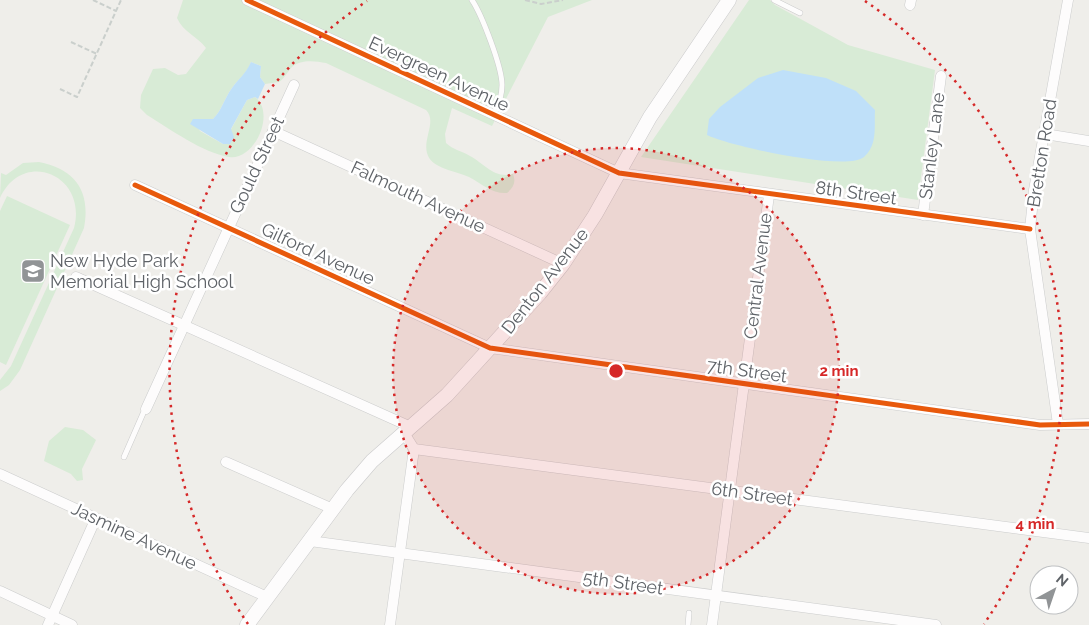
<svg xmlns="http://www.w3.org/2000/svg" width="1089" height="625" font-family="Raleway,sans-serif">
<rect width="100%" height="100%" fill="#efeeea"/>
<g fill="#d8ebd6">
<path d="M183,0H592L548,17L492,126L452,108L445,134L446,143C453,150 462,151 470,156C485,164 494,179 513,174C516,182 514,187 507,193C492,194 482,184 469,177C457,171 431,169 427,153C423,138 437,121 426,110L326,63C315,61 301,59 292,67C287,72 285,78 279,82L265,84L260,77L261,66L251,62C246,75 239,78 232,88C224,99 222,110 213,119H193L200,131L223,144L247,100L255,97C276,112 255,161 229,157C203,153 170,129 147,115L140,108L141,95L153,69L165,68L178,75L186,74L206,48C197,36 183,32 177,18Z"/>
<path d="M749,0H770L775,5L848,45L935,70L918,200L641,157Z"/>
<path d="M39,162C75,169 91,191 84,228L20,370L9,385L0,391V380L11,366L74,228C88,175 23,148 0,198L1,173L6,175L23,163Z"/>
<path d="M7,196L70,225L6,365L0,362V211Z"/>
<path d="M65,427L83,430L96,440L82,469L83,480L77,481L71,474L44,461L49,441Z"/>
</g>
<g fill="#bfe0f9">
<path d="M251,62L261,66L260,77L265,84L258,99L255,97L247,100L231,129L234,137L230,144H223L190,124L193,119H213C222,110 224,99 232,88C239,78 245,75 251,62Z"/>
<path d="M783,70L826,78L856,91L875,110C874,126 878,145 864,157C847,172 729,146 707,135L709,119L720,107L758,78Z"/>
</g>
<g fill="none" stroke-linecap="round" stroke-linejoin="round">
<defs>
<g id="lane">
<path d="M472,0C482,15 502,67 502,85C502,95 499,105 494,115"/>
<path d="M774,0L800,13"/>
<path d="M124,457L145,409"/>
<path d="M688,625L689,613"/>
</g>
<g id="street">
<path d="M247,0L619,173L1030,229"/>
<path d="M910,5L911,0"/>
<path d="M273,131L563,264"/>
<path d="M1045,134L1089,141"/>
<path d="M135,185L490,348L1040,425L1089,424"/>
<path d="M923,215L941,76"/>
<path d="M76,277L411,427"/>
<path d="M146,409L294,85"/>
<path d="M1058,424L1030,229L1034,190L1068,0"/>
<path d="M414,449L1089,538"/>
<path d="M226,462L333,509"/>
<path d="M0,474L267,597"/>
<path d="M310,541L936,625"/>
<path d="M0,591L72,625"/>
<path d="M48,625L96,518"/>
<path d="M390,625L414,449L404,433"/>
<path d="M712,625L769,195"/>
</g>
<path id="secondary" d="M247,625L347,490L372,461L447,395L540,293L563,264L595,215L650,117L729,0"/>
</defs>
<use href="#lane" stroke="#cbcccc" stroke-width="6"/>
<use href="#street" stroke="#cbcccc" stroke-width="11"/>
<use href="#secondary" stroke="#cacacb" stroke-width="15"/>
<g stroke="#cacfcc" stroke-width="2" stroke-dasharray="5 2.5" stroke-linecap="butt">
<path d="M93,0L116,11"/>
<path d="M525,0L541,4L563,0"/>
<path d="M71,42L97,54"/>
<path d="M60,89L77,97L121,0"/>
</g>
<use href="#lane" stroke="#fdfcfc" stroke-width="5"/>
<use href="#street" stroke="#fdfcfc" stroke-width="10"/>
<use href="#secondary" stroke="#fdfcfc" stroke-width="14"/>
<defs>
<g id="cycleway">
<path d="M247,0L619,173L1030,229"/>
<path d="M135,185L490,348L1040,425L1089,424"/>
</g>
</defs>
<use href="#cycleway" stroke="#fff" stroke-width="8"/>
<use href="#cycleway" stroke="#e8590c" stroke-width="5"/>
</g>
<circle cx="616" cy="371" r="223" fill="#d62828" fill-opacity=".12"/>
<g fill="none" stroke="#d62828" stroke-width="2.5" stroke-dasharray="2.5 5">
<circle cx="616" cy="371" r="223"/>
<path d="M248 624A446 446 0 0 1 367 1M865 1A446 446 0 0 1 984 624"/>
</g>
<defs>
<symbol id="school-square" viewBox="-11 -11 22 22"><rect x="-9" y="-9" width="18" height="18" rx="4" fill="#919496" stroke="#fff"/><path d="M0-5L7-2L0 1L-7-2ZM-4 1L0 2.5L4 1V4Q0 6-4 4Z" fill="#fff"/></symbol>
</defs>
<g fill-rule="evenodd">
<use href="#school-square" x="19" y="257" width="28" height="28"/>
</g>
<g text-anchor="middle" stroke-width="5" stroke-linejoin="round" paint-order="stroke">
<g font-size="18" fill="#5f6368" stroke="#fff">
<text transform="translate(439 74) rotate(25)" y="6">Evergreen Avenue</text>
<text transform="translate(932 146) rotate(-83)" y="6">Stanley Lane</text>
<text transform="translate(1042 153) rotate(-81)" y="6">Bretton Road</text>
<text transform="translate(257 165) rotate(-65)" y="6">Gould Street</text>
<text transform="translate(856 193) rotate(8)" y="6">8th Street</text>
<text transform="translate(418 197) rotate(25)" y="6">Falmouth Avenue</text>
<text transform="translate(318 254) rotate(25)" y="6">Gilford Avenue</text>
<text transform="translate(758 276) rotate(-83)" y="6">Central Avenue</text>
<text transform="translate(545 281) rotate(-52)" y="6">Denton Avenue</text>
<text transform="translate(747 371) rotate(8)" y="6">7th Street</text>
<text transform="translate(752 494) rotate(8)" y="6">6th Street</text>
<text transform="translate(134 536) rotate(25)" y="6">Jasmine Avenue</text>
<text transform="translate(623 583) rotate(8)" y="6">5th Street</text>
</g>
<g font-size="18" fill="#5f6368" stroke="#fff" text-anchor="start">
<text x="50" y="267">New Hyde Park<tspan x="50" dy="21">Memorial High School</tspan></text>
</g>
</g>
<circle cx="616" cy="371" r="8" fill="#d62828" stroke="#fff" stroke-width="2.5"/>
<g font-size="15" text-anchor="middle" font-weight="bold" fill="#d62828" stroke="#fff" stroke-width="5" stroke-linejoin="round" paint-order="stroke">
<text x="839" y="376">2 min</text>
<text x="1035" y="529">4 min</text>
</g>
<g transform="translate(1054 590) rotate(40)"><circle r="24" fill="#ffffff" stroke="#bfc1c3"/>
<path d="M0-4L9 19L0 12L-9 19Z" fill="#919496"/>
<text y="-8" font-size="14" font-weight="bold" text-anchor="middle" fill="#5f6368">N</text>
</g>
</svg>
